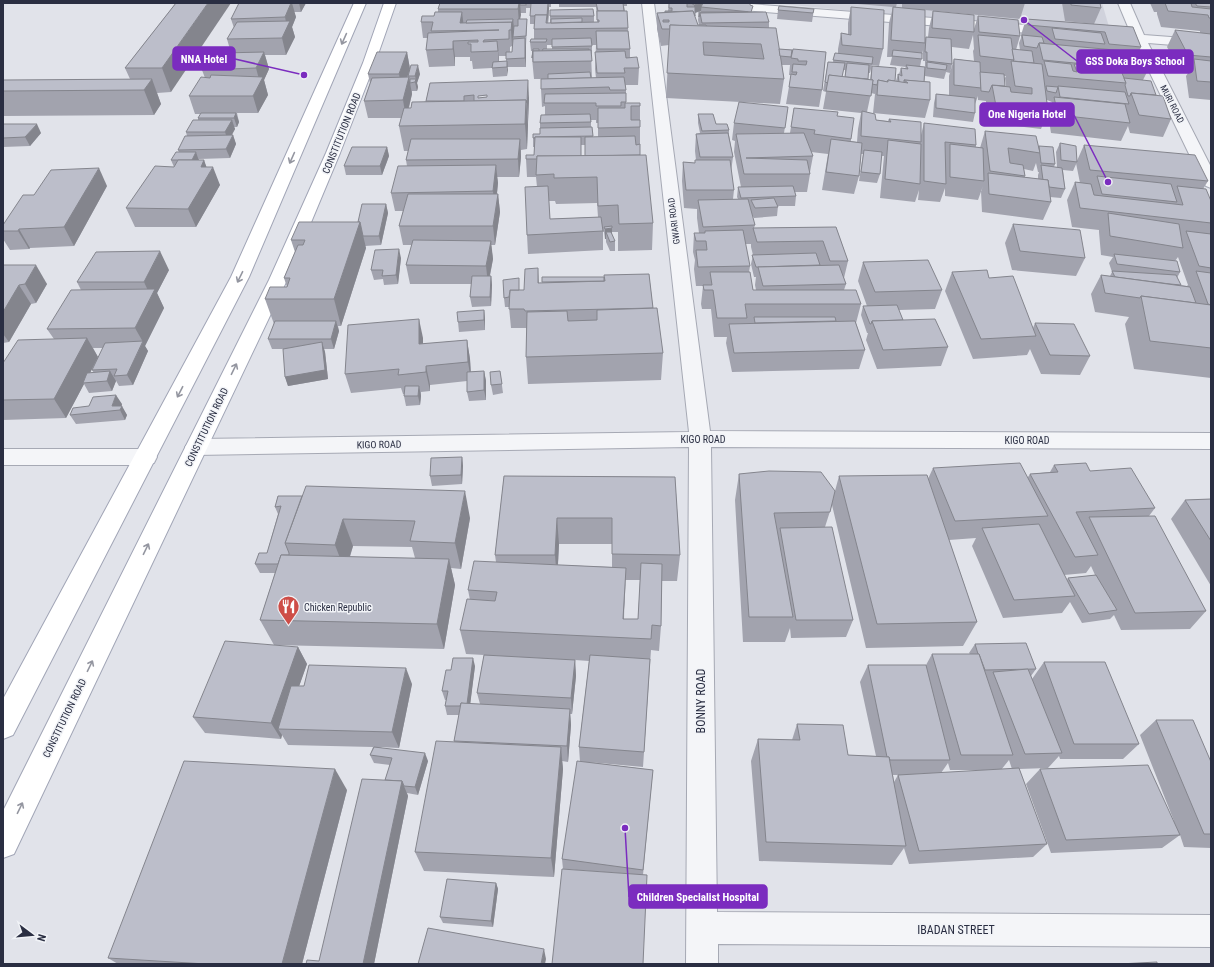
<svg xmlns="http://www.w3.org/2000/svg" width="1214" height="967" font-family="'Roboto Condensed',sans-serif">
<rect width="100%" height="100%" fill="#e1e3ea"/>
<path fill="#d0d2dc" d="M772,3H1102L1112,37Z"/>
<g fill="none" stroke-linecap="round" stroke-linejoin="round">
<defs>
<g id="street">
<path d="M642,3H654L710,431L1211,433V449L711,447L717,912L1211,915V947L718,944V964H686L689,447L196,455L189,452L185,447L189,442L196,439L689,432Z"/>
<path d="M686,3H737L1052,27L1056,28L1058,31L1056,34L1052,35L692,6L688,5Z"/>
<path d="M1118,3H1130L1144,35L1211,40V48L1148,43L1211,167V188L1206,186L1203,183L1135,42L1108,40L1104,39L1102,36L1104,33L1131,34Z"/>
<path d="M3,449H146L154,451L157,457L154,463L146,465H3Z"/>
</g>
<g id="primary">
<path d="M354,3H366L249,277L13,735L3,739V699L231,277Z"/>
<path d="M384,3H396L375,63L340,153L287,280L14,854L3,858V811L269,280L326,153L363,63Z"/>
</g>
</defs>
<use href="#street" stroke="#a6a9b4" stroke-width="2"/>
<use href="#primary" stroke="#a1a5b6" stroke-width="2"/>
<use href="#street" fill="#f4f5f8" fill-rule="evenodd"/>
<use href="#primary" fill="#fff" fill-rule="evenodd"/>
</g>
<g fill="#a2a3ae" fill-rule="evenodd">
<path d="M176,3L171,92L157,93L161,104L154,115L3,116V91L130,79L125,68Z"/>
<path d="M239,3H306L301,12H294L296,17L292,27L295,37L286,55H265L269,69L264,80L268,95L258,113H237L239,122L237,127H234L235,129L232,135H233L236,144L230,158L199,159V160H204L206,167L220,185L196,227H135L126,208L174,167L171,160L179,152L178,150L187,136L186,132L198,120V118L201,114H195L189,96L205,78L202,70L222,57L221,55L231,53L227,39L234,28L231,19Z"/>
<path d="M440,3H531L530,8H526V13H520V19H527V27L526,45V67H507V76L493,77L492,68L473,69L472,61H470V57H455V66L429,67L426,50L428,38H423L421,22L434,16L438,12V9ZM512,46V52H510V47ZM499,56H506V61L499,62Z"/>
<path d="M531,3H551V7H549L548,23H550V10L594,16V22H597L596,7H559V3H627V6H624L628,28L630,49V58L639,68L638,85H626V103H640V155L653,223L652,250L618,251V232H612V235L615,241V251H610L606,242V239H605L604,232H603V250L528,254L527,235L537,187L536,177H527L526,159L534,155V147H533V134H540V123L545,114V106L542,107L541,89L548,79H534L532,58L533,51H531L530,42L534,39V24H530V16ZM547,45H552V49H547ZM592,45H596L595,69L596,78H592L591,54H592ZM591,120H596V123H598V137H593L592,127H591ZM581,145H585V156H581ZM549,201H555L556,204L597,203L598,217L550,219Z"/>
<path d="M669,3H750V5L752,12L769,22V28L779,49L826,52L822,90L819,107L786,104L791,75H789L790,65H782L784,79L780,104L666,98L669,45L661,46L657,29V13L665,12L668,11ZM701,11V12H699L698,20L699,25H698L695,18V13Z"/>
<path d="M846,3H897L896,7L902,8V3H1025L1020,19L925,10V39L926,37H928L929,28L933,11L974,29L978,16L1020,36L1016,50H1020L1019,43L1021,38V35L1026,19L1133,27L1141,47L1138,54L1148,70L1143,80L1156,95L1171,119L1163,137L1130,133L1128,126L1121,141L1051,133L1048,114L1052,102L1047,100L1048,111L1041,129L990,123L986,102V101L978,100V96L975,104V113L973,122L933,117L934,103L936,94L949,95V76L954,59L974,61L973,51L974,49L973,35L969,49L952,47V64L950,73L946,72L944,79L925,76L924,82L930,100L925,118L873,113L875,94L871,93L867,112L876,120L888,121L889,119L921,135L924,123L976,145V147L980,148L985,131L1039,146L1055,164L1054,167H1057L1056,152L1060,143L1077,162L1073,171L1063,170L1065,189L1061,198L1050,197L1051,202L1043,220L982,212L981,191L983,186L978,200L945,196V188L940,202L918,200L919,190L915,202L880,198L884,156H881L880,174L877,183L859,181L863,154H861L859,176L854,194L822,190L828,154L811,152L813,156L810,172V174L807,192H795L796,196L795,206H778L777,216L754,218L751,213L755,225L754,228L836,227L848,261L844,278L846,284L844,290L861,304L856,323L865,350L859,369L732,372L726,343L727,337H714L711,309H702L701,304L703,286H696L694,269L695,260L693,252L694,233H699L697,218V209L684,208L682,181L683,162L695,163V160H696L695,151L696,134L700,133L698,123V114L716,124L729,130V135L733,157L731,172L734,190L733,199H738L737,197L738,187H741L734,152L735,141L732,140L734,123L788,107L784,133H790L794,108L837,116L851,139V141L857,142L858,129L861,113L823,109L826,92L823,91L828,62H833L835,53L838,54V49L841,33L848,34V23L851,7L883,49L879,66L872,65L870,73H868V79L870,80L872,66L895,81H896L898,74H899L901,68H905L906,67L890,65L892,57H887L889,23L893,7ZM923,50V61H925V67H920ZM843,70H845V77H842ZM1004,76H1006L1005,78L1006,86H1005ZM1036,163L1038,172H1039L1038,175V179L1025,177V176L1024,169L1033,171ZM745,244H751V247L753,255L751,264L754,277H756L755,285L756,290H753L749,272L750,266Z"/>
<path d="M1062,3H1100L1101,8L1094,24L1065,21Z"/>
<path d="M1150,3H1211V100L1189,98L1186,76L1188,73L1180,72L1167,47L1175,30L1200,33V31L1161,27L1157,14V12H1154Z"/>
<path d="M814,9L812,22L777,19L778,10Z"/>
<path d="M407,52L410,69L420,74L417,83L418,87L417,91H412V94L409,108H411L426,101L430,83L529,98L527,149L521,150V157L519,177H497L498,183L497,194H498L500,212L495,245H491L493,259L490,276H491L492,285L491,306L472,307L470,297L472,284H410L406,265L412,245H403L399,226L403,211H395L391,193L407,166L406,160L408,151H404L399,126L401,118H368L364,101L370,83L368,74ZM487,95V97L478,98V96Z"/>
<path d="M3,124L41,133L30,146L3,147Z"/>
<path d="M1084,145L1208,181L1203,189L1211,201V378L1134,369L1125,324L1129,317L1095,312L1091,294L1101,275L1110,276L1112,272L1109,263L1113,257L1101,255L1099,232V230L1072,227L1067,200L1075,182L1080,183L1076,163ZM1178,257L1188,285L1187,286L1180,285H1181L1177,278L1180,272L1175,261Z"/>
<path d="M387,147L389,156L382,175H346L344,166Z"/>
<path d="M107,186L74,246L30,248L29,249L10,250L3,239V225L34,195Z"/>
<path d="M386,204L388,213L381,245L365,246L366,248L341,326H338L339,331L334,349H324L325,352L328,379L288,386L285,377L287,349H272L268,339L274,324L265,299L287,287L284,278L295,252L291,240L358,222Z"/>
<path d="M1013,224L1085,258L1076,276L1012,270L1005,243Z"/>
<path d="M401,258L398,284L384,285L383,279L374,280L371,270Z"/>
<path d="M863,262L942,290L935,309L899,310L903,320L948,347L941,366L877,369L866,340L868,333H867L861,315L863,306H867L858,281Z"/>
<path d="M3,265L47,284L36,303L31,304L9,342L3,343Z"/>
<path d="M169,270L157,293L164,308L145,346L148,351L133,385L119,386L115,379L116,381L112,391L89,393L84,384L66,418L3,420V363L54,339L47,329L81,290L77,282ZM93,348H103L92,370L94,373H90L98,357Z"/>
<path d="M952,272L989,278L1033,328L1035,323L1090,356L1080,375L1041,374L1030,349L1027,355L973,359L945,291Z"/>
<path d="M649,274L653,308L663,353L661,380L528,384L526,357L527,330L526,328H511L509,307H505L504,298L520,290H524L539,283L604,277Z"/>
<path d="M484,310L485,320V330L459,332L458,322Z"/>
<path d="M423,338V344L467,340L470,359L471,372L484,371L486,381V400L469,401L467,392V381L430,385V391L421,392V396L420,405L406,406L404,396V394H403L401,388L351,393L345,374Z"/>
<path d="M500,371L503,393L493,395L491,385Z"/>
<path d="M122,404L121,406L127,415L125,420L76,424L70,415Z"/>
<path d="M462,457L463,466L462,484L432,486L430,476Z"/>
<path d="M1054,465L1090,471L1155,508L1149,516L1206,611L1190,629L1121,630L1114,615L1110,619L1082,623L1070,602L1062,613L1003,618L972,546L976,538L949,540L977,622L963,646L866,648L832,505L825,527L853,620L846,637L791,638L790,628L785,642H743L735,500L739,474L835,491L839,476L928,479L933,468L1028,477L1030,474L1050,472ZM1091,566L1095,575L1068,578L1067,580L1064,575L1086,573Z"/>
<path d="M504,476L675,477L680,555L677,581H662L661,626L659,651L651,650L643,767L588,762L653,770L643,875L563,869L562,859L580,762L579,747L589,661L575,660L576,676L572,714H570L571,725L568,762L562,761L563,769L554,877L424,871L415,852L454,742V741L459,715H447L445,706L446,700H445L442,691L451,670L475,666L470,704H480L477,693L484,655L466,654L460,630L470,600L468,590L496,562L495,555ZM559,544H612V567L558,565ZM625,580H640L638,619H624Z"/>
<path d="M278,496L470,518L461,569L451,568L455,585L444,649L274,645L260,620L275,573H260L255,564L267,553L278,514L275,507ZM353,546L412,547L415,558L350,557Z"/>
<path d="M1211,499V586L1171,519L1185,500Z"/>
<path d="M975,644L1036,669L1031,676L1032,679L1044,662L1139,744L1123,759H1060L1059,756L1048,768L1019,769L1047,844L1033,857L909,864L904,848L892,865L759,861L751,761L758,739L792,740L797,724L848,755L876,756L860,682L868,665H926L932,654H970L969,653ZM1009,760L1012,769L1001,770ZM948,763L950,770H989L941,773ZM893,775H899H898L894,782Z"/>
<path d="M298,647L307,664L299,686L412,684L399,748L379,747L428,761L418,795L407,793L408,796L374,964H306L319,961L385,780L390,765L374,763L370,755L373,747L288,745L282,735L281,739L205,733L193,717Z"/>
<path d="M1156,720L1211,762V848L1184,847L1180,835L1162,848L1051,853L1026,784L1040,769L1174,821L1140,735Z"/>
<path d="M347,790L302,964H118L108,958Z"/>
<path d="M496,883L498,889L493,927L443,923L440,917Z"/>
</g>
<g fill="#84858d">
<path d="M208,3H231L171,92L162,68Z"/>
<path d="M291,3H292L296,17L292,27L295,37L286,55L282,38L287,27L285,17Z"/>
<path d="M299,3H306L301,12Z"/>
<path d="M519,3H520L521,15L519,25L518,9Z"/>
<path d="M548,3L549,8L548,24L547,16Z"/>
<path d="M702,3L701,11L694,13V5Z"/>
<path d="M462,12L464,28L460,23Z"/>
<path d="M513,19L514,28L512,46L511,30L512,22Z"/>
<path d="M525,38L526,47V67L525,58Z"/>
<path d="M453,41L455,57V66L453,49Z"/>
<path d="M497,41L499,58V68L498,51Z"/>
<path d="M264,52L269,69L264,80L268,95L258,113L253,96L260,83L256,68Z"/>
<path d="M407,52L410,69L402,91L399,74Z"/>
<path d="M507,61L508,70L507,76Z"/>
<path d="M418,65L420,74L417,83L418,87L417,91L415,82L416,80L415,76Z"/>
<path d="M409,77L412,94L406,118L403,100Z"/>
<path d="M152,79L161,104L154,115L144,90Z"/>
<path d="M528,80L529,98L528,121L527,103Z"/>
<path d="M526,100L528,125L527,149L525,124Z"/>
<path d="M236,113L239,122L237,127L234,118Z"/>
<path d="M232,120L235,129L228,141L225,132Z"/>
<path d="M37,124L41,133L30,146L25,137Z"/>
<path d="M233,135L236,144L230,158L226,149Z"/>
<path d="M520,139L521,157L519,177L518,159Z"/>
<path d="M387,147L389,156L382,175L380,166Z"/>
<path d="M196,152L199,161L195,169L192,160Z"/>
<path d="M204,160L209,174L213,167L220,185L196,227L188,209L201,167Z"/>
<path d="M496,165L498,183L495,210L493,191Z"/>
<path d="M99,168L107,186L74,246L64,227Z"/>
<path d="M498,194L500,212L495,245L493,226Z"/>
<path d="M386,204L388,213L381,245L379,236Z"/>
<path d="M360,222L366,248L341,326L334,299Z"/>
<path d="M612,228V238L606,232V239H605V229Z"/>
<path d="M19,229L30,248L29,249L18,231Z"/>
<path d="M491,241L493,259L488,284L486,266Z"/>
<path d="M399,249L401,258L398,284L396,275Z"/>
<path d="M160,251L169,270L157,293L164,308L145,346L148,351L133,385L127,375L143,342L135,328L151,297L144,282Z"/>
<path d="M36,265L47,284L36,303L25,284Z"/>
<path d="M538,268L539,287L538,283Z"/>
<path d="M491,276L492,285L491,306L490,297Z"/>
<path d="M19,285L31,304L9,342L3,334V312Z"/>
<path d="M484,310L485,320V330L484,320Z"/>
<path d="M419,319L423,338V363L419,344Z"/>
<path d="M336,321L339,331L334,349L331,339Z"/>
<path d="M87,338L98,357L85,383H83L84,384L66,418L54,399Z"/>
<path d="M467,340L470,359L471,381L468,362Z"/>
<path d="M322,342L325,352L328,379L288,386L285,377Z"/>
<path d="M426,366L430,385V391L426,372Z"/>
<path d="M110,371L116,381L112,391L107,381Z"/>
<path d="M484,371L486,381V400L484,390Z"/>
<path d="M419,386L421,396L420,405L418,396Z"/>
<path d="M116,395L122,404L121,408L122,406L127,415L125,420L120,410L112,406Z"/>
<path d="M462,457L463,466L462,484L461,475Z"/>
<path d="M465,491L470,518L461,569L455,543Z"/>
<path d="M557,518L559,544L557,580L555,555Z"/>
<path d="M343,519L353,546L345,571L335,545Z"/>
<path d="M449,559L455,585L444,649L437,624Z"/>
<path d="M626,568L625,594L622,638L623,619Z"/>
<path d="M298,647L307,664L284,729H278L282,735L281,739L271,723Z"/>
<path d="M473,658L475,666L469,714L466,706Z"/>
<path d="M575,660L576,676L572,714L571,698Z"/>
<path d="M406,668L412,684L399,748L392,732Z"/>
<path d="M570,709L571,725L568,762L567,746Z"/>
<path d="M561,747L563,769L554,877L551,858Z"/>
<path d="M425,753L428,761L418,795L415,787Z"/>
<path d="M335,769L347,790L302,964H282Z"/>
<path d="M402,781L408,796L374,964H363Z"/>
<path d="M496,883L498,889L493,927L491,921Z"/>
<path d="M544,949L546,959L545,964H541Z"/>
</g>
<g fill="#bcbeca" stroke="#84858d" fill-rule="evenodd">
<path d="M176,3H208L162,68H125Z"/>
<path d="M239,3H291L285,17L231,19Z"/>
<path d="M440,3H519L518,9H438Z"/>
<rect x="520" y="3" width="6" height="2"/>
<path d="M531,3H548L547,16V15H535V16H530Z"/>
<path d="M596,3H623L624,11H598Z"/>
<path d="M669,3H687V7H695V16L693,11L665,12V11H672V8H669Z"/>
<path d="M691,3H702L694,5Z"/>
<path d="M703,3H750V5L753,6L751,12L701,7Z"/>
<path d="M1071,3H1100L1101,8L1071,5Z"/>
<path d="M1165,3H1191L1192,7L1211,9V18H1209L1208,15L1168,11Z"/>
<path d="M1195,3H1211V7L1197,6Z"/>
<path d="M779,6L814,9L813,13L778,10Z"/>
<path d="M851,7L884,10L883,49L842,45L841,33L851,35Z"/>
<path d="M893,7L925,10V43L891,40Z"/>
<path d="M593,9L594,16H550V10Z"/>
<path d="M597,11H627L628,28L534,29L535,15H547L546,23L599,22V20H597Z"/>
<path d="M693,11L698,25H706L707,27L670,25V29H662L657,13ZM663,20H669V22H663Z"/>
<path d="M933,11L974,15V32L932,28Z"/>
<path d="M435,12H462L460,23L512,22L511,30H509V39L484,40L483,42L497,41L498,51L471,52V44H468V42H478V40L453,41V49L426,50L428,33L499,30L431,31L433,22H421L422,16H434Z"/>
<path d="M699,12H748L700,13L699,17Z"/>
<path d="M766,12L769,22L702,23L700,13Z"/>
<path d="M978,16L1018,20L1020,36L979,32Z"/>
<path d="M582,18V22L551,23V19Z"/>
<path d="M513,19L512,25V22L466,23L467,20Z"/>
<path d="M518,19H527L526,36L513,37L514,26H518Z"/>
<path d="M1026,19L1133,27L1141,47L1109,44L1105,32L1028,25Z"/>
<path d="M290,21L282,38L227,39L237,22Z"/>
<path d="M670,25L776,28L784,79L667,73ZM703,42L761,44L764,59L704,55Z"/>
<path d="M1052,28L1101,33L1105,44L1055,39Z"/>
<path d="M1175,30L1211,34V57L1188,55Z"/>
<path d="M596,31H628L630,49H597Z"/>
<path d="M978,35L1011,38L1014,60L980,56Z"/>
<path d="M1022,35L1042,37L1044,43H1039L1037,48L1024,46Z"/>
<path d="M926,37L951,39L952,64L927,61V52H925Z"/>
<path d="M525,38V58L506,59V52H512L513,39Z"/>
<path d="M591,38L592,46L552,47V39Z"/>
<path d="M531,39H547L546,42H530Z"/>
<path d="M1039,43L1136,52L1137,54L1143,55L1148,70L1043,60Z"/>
<path d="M533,49H539V51H533L532,58Z"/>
<path d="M543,49H589V50L542,51Z"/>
<path d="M779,49L792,50L791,57L780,56Z"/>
<path d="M793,49L826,52L822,90L789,87L791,74L796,75L797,72H792L793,64L806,65L807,61H798V59L791,58Z"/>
<path d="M1012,49L1032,51L1034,63L1013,61L1014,60Z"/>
<path d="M591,50L592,61L533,62V51Z"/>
<path d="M893,50L922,53V59L892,56Z"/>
<path d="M625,51L626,58L637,57L639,68H624L625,73H597L595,52Z"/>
<path d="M264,52L256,68L202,70L210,57H223L224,55H221L223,53Z"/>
<path d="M377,52H407L399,74H368Z"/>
<path d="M835,53L873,57L872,64L833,60Z"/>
<path d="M954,59L980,62L981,88L954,85Z"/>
<path d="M1194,59L1211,61V82L1197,81Z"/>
<path d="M507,61V67L492,68L493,62Z"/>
<path d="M1011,61L1042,64L1048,111L996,106L992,85L1010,87L1011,92L1032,94V88L1015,86Z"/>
<path d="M1044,61L1071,64L1073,71L1077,72L1074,64L1120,68L1126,83L1048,76Z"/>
<path d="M828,62L845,63L842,77L829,75L828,83L825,82Z"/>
<path d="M927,62L947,65L946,70L927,68Z"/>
<path d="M847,63L869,65L868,79L845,77Z"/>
<path d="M411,65H418L415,76H408Z"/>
<path d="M906,65L925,67L924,82L904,80V83L899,82L898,74L902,76L901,68L908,69Z"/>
<path d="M872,66L896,68L895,81L888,80L887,82L878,80L877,85L872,84L873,80H871Z"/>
<path d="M590,72L591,78L548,79V74Z"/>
<path d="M980,72L1004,74L1005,86L992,85L989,92L981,91Z"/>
<path d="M211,75L263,77L253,96H189L201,77L210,78Z"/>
<path d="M829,75L873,80L871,96L826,91Z"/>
<path d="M409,77L403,100L364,101L372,78Z"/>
<path d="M624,77L626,90H610L609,87L541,89V79Z"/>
<path d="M1124,78L1151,81L1156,95L1131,93L1130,96H1128L1125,85L1126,83Z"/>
<path d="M152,79L144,90L3,91V80Z"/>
<path d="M410,79H416L415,82L410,83Z"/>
<path d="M528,80L527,103L526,100L474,101V95L464,96V101H426L430,83ZM487,95V97L478,98V96Z"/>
<path d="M878,80L888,82V80L908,83L904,80L930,82V100L877,95Z"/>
<path d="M1046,86L1058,87L1056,93L1047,91Z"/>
<path d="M1058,86L1125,92L1129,104L1060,97Z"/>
<path d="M626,93V102H621V106H596V103H544L545,94Z"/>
<path d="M1131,93L1163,96L1171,119L1139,115Z"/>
<path d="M936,94L975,98V113L936,108Z"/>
<path d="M1054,97L1125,104L1130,123L1058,115Z"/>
<path d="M526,100L525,124L399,126L404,108H411L412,102Z"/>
<path d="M739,102L788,107L785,128L734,123Z"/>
<path d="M625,103H640V106H631V120H640V127L598,128V108H625Z"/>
<path d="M794,108L838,112L837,116L854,118L851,139L814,134L815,130L791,127Z"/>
<path d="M862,111L875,114L876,120L891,122L889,119L921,122V142L861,136Z"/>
<path d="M201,113H236L234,118H198Z"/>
<path d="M590,114L591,122L540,123L541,115Z"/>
<path d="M698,114H713L716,124H727L729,130L702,131Z"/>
<path d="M193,120H232L225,132H186Z"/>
<path d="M924,123L975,129L976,145L945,142L946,184L924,181Z"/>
<path d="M3,124H37L25,137L3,138Z"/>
<path d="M592,127L593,136L535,137V138H533V134H540V128Z"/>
<path d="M985,131L1036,136L1040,153L1008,148L1010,163L1023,165L1025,176L990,171Z"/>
<path d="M728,133L733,157H700L696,134Z"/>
<path d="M804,133L813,156L746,158L807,160L810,174H744L736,134Z"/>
<path d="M233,135L226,149L178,150L185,136Z"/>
<path d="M635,136L636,145L640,144V155L585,156V137Z"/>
<path d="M535,137H581V156H537V159H526V155H534Z"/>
<path d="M411,139H520L518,159L406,160Z"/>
<path d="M831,139L862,143L859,176L826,172Z"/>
<path d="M888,140L921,144L920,184L885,179Z"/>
<path d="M1060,143L1076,146L1077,162L1061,160Z"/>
<path d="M950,144L983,148L984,181L950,177Z"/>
<path d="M1084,145L1195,155L1208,181L1090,170Z"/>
<path d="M1039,146L1053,147L1055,164L1041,163Z"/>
<path d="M352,147H387L380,166H344Z"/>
<path d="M864,150L882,152L880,174L861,172Z"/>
<path d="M176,152H196L192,160H171Z"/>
<path d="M646,155L653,223L619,224L618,205L598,206L597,177L554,178V174L536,175L537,156Z"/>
<path d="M178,160H204L201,167H213L188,209L126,208L155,166L174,167Z"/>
<path d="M695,160H730L734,190H686L683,162L695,163Z"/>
<path d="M496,165L493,191L391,193L398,166Z"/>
<path d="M1041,165L1062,168L1065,189L1049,187L1048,180H1043Z"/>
<path d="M99,168L64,227L19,229L18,231H3V225L23,195H34L51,170Z"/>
<path d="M988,173L1048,180L1051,202L989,194Z"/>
<path d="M1097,176L1171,184L1177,202L1102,194Z"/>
<path d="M1075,182L1091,184L1094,195L1183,205L1177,186L1206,189L1211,201V223L1080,208Z"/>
<path d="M548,186L550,219L601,217L603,231L527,235L525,187Z"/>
<path d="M793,186L796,196L741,198L738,187Z"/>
<path d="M408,194H498L493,226H399Z"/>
<path d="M774,198L778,207L755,208L751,200Z"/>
<path d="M748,199L755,225L703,227L698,200Z"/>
<path d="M362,204H386L379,236H363L360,222H358Z"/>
<path d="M1108,213L1179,224L1183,248L1110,236Z"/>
<path d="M299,222H360L334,299H265L270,287H287L290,278H284L298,245H303L305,240H291Z"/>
<path d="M1013,224L1080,230L1085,258L1020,251Z"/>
<path d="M612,226V228L605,229L604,227Z"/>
<path d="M836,227L848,261H830L823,241L757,242L753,228Z"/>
<path d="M743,230L750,266L698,267L696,250H707L706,241H696L694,233H705V231Z"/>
<path d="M1186,231L1211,234V268L1199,266Z"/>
<path d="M606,232H611L615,241L610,242Z"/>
<path d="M413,240L491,241L486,266L406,265Z"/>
<path d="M399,249L396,275L382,276L383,270H371L375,250Z"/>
<path d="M160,251L144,282H77L96,252Z"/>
<path d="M816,253L820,265L758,267H756L752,255Z"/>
<path d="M1114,254L1177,261L1180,272L1117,264Z"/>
<path d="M928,260L942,290L875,292L863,262Z"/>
<path d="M3,265H36L25,284L19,285L3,312Z"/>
<path d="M839,265L846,284L763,286L758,267Z"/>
<path d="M538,268V283L605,281L604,275L649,274L653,308L525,311L524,309H509L510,290H524L525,269Z"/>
<path d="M987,270L989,278L1013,276L1036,336L981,339L952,272Z"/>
<path d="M1112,271L1176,275L1181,285L1170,284L1115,277Z"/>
<path d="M1196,271L1211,273V305L1208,304Z"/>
<path d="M710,272H750L753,290H856L861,304H745L747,318H717L713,290H704L703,285H712Z"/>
<path d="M1101,275L1190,287L1196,303L1141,296L1140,298L1105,293Z"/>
<path d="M472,276H491L490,297H470Z"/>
<path d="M542,277H604V281L542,282Z"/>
<path d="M519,278V290H510L509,297L504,298L503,280Z"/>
<path d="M155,289L135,328L47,329L71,290Z"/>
<path d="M1141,296L1211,305V348L1150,341Z"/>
<path d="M897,305L903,320L872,321L871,324H870L863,306Z"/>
<path d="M657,308L663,353L526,357L527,312L567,311L568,321L597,320V310Z"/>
<path d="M484,310V320L458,322L457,312Z"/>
<path d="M754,317H835L836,321L755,323Z"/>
<path d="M419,319V344L467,340L468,362L426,366V372L398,375L399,369L345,374L348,325Z"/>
<path d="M935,319L948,347L883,350L872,321Z"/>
<path d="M275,321H336L331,339H268Z"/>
<path d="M855,321L865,350L734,353L729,324Z"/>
<path d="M1035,323L1074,324L1090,356L1050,355Z"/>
<path d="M87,338L54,399L3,400V363L18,340Z"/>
<path d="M143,341L127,375L114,376L117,369L92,370L105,343Z"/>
<path d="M322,342L325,370L285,377L283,349Z"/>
<path d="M110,371L107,381L83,383L87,373Z"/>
<path d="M484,371V390L467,392V372Z"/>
<path d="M500,371L502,384L491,385L490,372Z"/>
<path d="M405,386H419L418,396H404Z"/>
<path d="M116,395L112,406H122L120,410L70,415L73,408L89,406L93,397Z"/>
<path d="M462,457L461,475L430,476L431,458Z"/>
<path d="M1020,463L1048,516L955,521L933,468Z"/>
<path d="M1086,463L1090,471L1131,468L1155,508L1076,512L1098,555L1075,557L1030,474L1058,472L1054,465Z"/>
<path d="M769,471L821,472L835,491L830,512L774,513L793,617H749L739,474Z"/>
<path d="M927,475L977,622L877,624L839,476Z"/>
<path d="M504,476L675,477L680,555L612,554V518H557L555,555H495Z"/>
<path d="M306,486L465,491L455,543L410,541L415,521L343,519L335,545L285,543Z"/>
<path d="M278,496H302L285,543L289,553V555H281L278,564H255L259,553H267L281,506L275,507Z"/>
<path d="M1211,499V541L1185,500Z"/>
<path d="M1155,516L1206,611L1135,613L1089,517Z"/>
<path d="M1039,524L1075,596L1014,600L982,528Z"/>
<path d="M832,527L853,620H796L780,528Z"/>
<path d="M281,555L449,559L437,624L260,620Z"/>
<path d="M474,561L626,568L623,619H638L641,563L662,564L661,626L652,625L651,639L460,630L467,599L495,601L497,592L468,590Z"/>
<path d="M1096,575L1117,610L1089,614L1068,578Z"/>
<path d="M225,641L298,647L271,723L193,717Z"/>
<path d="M1026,643L1036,669L985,670L979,654H978L975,644Z"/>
<path d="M932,654H979L1013,755H961Z"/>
<path d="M484,655L575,660L571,698L477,693Z"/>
<path d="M590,655L650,659L644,752L579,747Z"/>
<path d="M453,658H473L467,704L461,703L460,706H445L448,691H442L446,670H451Z"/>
<path d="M1044,662H1105L1139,744H1074Z"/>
<path d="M309,665L406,668L392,732L278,729L291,686H304Z"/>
<path d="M868,665H926L950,760H890L889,757H887Z"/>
<path d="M1028,669L1062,753L1025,754L993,672Z"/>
<path d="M461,703L570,709L567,746L454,741Z"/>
<path d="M1156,720H1193L1211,762V834H1204Z"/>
<path d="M797,724L843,725L848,755L889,757L906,846L766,842L758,739L800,740Z"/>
<path d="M436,741L561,747L551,858L415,852Z"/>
<path d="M374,747L425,753L415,787L404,786L402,781L385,780L392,758L370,755Z"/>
<path d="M184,761L335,769L282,964H206L108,958Z"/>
<path d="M577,761L653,770L643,870L562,859Z"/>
<path d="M1148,765L1180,835L1066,840L1040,769Z"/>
<path d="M1019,768L1047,844L919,851L898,775Z"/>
<path d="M362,779L402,781L363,964H306L307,960L319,961Z"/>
<path d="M562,869L647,875L643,964H552Z"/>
<path d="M447,879L496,883L491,921L440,917Z"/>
<path d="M428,928L544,949L541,964H418Z"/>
<path d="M1157,962V964H1119Z"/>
</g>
<defs><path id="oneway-shaft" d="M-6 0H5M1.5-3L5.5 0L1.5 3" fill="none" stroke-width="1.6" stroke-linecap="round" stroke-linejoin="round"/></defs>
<g stroke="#9496a0">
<use href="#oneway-shaft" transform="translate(344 39) rotate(114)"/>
<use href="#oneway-shaft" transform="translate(292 158) rotate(114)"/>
<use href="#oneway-shaft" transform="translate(240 277) rotate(116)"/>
<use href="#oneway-shaft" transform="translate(234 369) rotate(-64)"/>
<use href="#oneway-shaft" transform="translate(180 392) rotate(117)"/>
<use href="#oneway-shaft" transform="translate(146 549) rotate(-64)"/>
<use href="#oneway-shaft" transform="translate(90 666) rotate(-64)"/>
<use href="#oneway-shaft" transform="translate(20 808) rotate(-64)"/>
</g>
<defs>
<symbol id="restaurant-pin" viewBox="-11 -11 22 30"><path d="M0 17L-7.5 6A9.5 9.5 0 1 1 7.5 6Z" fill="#ce4d47" stroke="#f1f3f7"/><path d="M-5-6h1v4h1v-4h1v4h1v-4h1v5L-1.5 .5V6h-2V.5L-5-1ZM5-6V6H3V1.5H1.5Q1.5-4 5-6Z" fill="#fff"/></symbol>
</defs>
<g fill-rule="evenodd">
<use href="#restaurant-pin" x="276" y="594" width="25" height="34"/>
</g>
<g text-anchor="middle" stroke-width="3" stroke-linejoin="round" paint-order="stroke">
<g font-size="9" fill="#2a2e42" stroke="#f1f3f7">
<text transform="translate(1172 104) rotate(63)" y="3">MURI ROAD</text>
<text transform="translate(674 221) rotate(-97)" y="3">GWARI ROAD</text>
</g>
<g font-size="10" fill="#2a2e42" stroke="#f1f3f7">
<text transform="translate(341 133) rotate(-68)" y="4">CONSTITUTION ROAD</text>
<text transform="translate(206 427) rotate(-64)" y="4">CONSTITUTION ROAD</text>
<text x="703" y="443">KIGO ROAD</text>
<text x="1027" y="444">KIGO ROAD</text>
<text transform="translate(379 444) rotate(-1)" y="4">KIGO ROAD</text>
<text transform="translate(64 718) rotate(-64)" y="4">CONSTITUTION ROAD</text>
</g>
<g font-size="10" fill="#2a2e42" stroke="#f1f3f7" text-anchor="start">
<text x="304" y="611">Chicken Republic</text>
</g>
<g font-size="12" fill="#2a2e42" stroke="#f1f3f7">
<text transform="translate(701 701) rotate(-90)" y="4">BONNY ROAD</text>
<text x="956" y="934">IBADAN STREET</text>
</g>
</g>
<path fill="none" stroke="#7b2cbf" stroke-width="1.5" d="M304 75L235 59M1024 20L1077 61M1108 182L1074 115M625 828L629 897"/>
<g fill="#7b2cbf" stroke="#f1f3f7" stroke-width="1.5">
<circle cx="304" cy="75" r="4"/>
<circle cx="1024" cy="20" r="4"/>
<circle cx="1108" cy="182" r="4"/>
<circle cx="625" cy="828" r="4"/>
</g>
<g fill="#7b2cbf" stroke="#7b2cbf" stroke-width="1.5">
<rect x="173" y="47" width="62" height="23" rx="4"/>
<rect x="1077" y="50" width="116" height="23" rx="4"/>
<rect x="980" y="103" width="94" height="23" rx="4"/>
<rect x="629" y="885" width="138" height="23" rx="4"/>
</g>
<g font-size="11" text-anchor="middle" font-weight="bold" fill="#fff">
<text x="204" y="63">NNA Hotel</text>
<text x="1135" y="65">GSS Doka Boys School</text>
<text x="1027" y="118">One Nigeria Hotel</text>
<text x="698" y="901">Children Specialist Hospital</text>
</g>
<rect width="1214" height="967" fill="none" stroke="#2a2e42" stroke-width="8"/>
<g transform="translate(32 935) rotate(106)" stroke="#f1f3f7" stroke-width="3" paint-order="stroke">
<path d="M0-3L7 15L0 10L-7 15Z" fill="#2a2e42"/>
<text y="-6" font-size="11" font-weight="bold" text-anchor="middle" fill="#2a2e42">N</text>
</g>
</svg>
